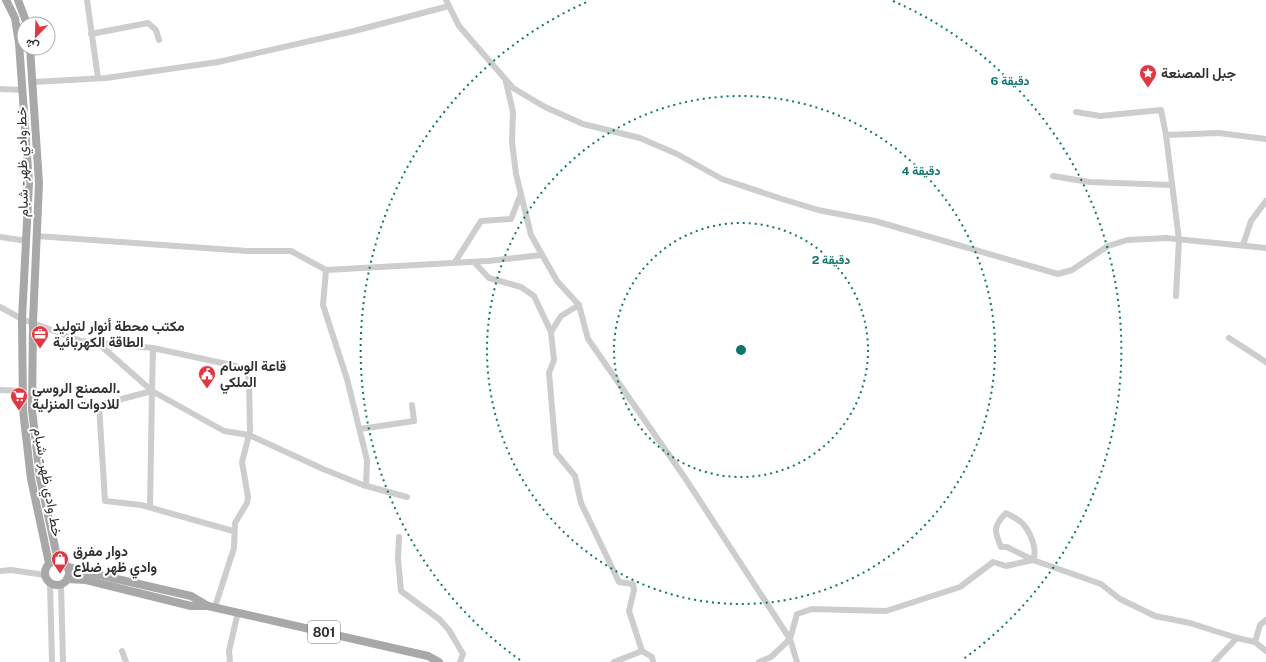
<svg xmlns="http://www.w3.org/2000/svg" width="1266" height="662" viewBox="0 0 1266 662" font-family="'Public Sans',Vazirmatn,sans-serif">
<rect width="100%" height="100%" fill="#fff"/>
<g fill="none" stroke-linecap="round" stroke-linejoin="round">
<!-- minor -->
<g stroke="#cdcdcd" stroke-width="6">
<path d="M87,0l11,78"/>
<path d="M446,0l13,26 54,62 32,19 38,17 57,14 37,16 45,25 60,20 36,11 57,11 183,53 14,-4 36,-24 19,-6 39,-2 100,10"/>
<path d="M91,34l57,-11 8,7 3,10"/>
<path d="M33,82l73,-4 112,-16 136,-31 95,-25"/>
<path d="M506,82l7,30 -1,30 4,32 15,61 26,46 22,24 9,34 97,139 105,161 7,23"/>
<path d="M0,89l23,1"/>
<path d="M1076,112l24,4 61,-6 5,25 13,105 -3,56"/>
<path d="M1166,135l53,-2 47,6"/>
<path d="M1053,176l36,6 83,3"/>
<path d="M36,236l211,15h44l35,19 162,-9 54,-6"/>
<path d="M0,237l27,4"/>
<path d="M1243,245l8,-24 15,-20"/>
<path d="M455,262l26,-41 30,-2 9,-23"/>
<path d="M474,262l15,16 32,9 13,9 17,36 3,28 -5,13 7,80 19,23 6,27 38,79 14,2 1,6 -5,21 13,40"/>
<path d="M326,270l-3,35 24,74 20,81 -1,26"/>
<path d="M0,307l22,12 59,22 72,7 83,18 9,5 4,7 1,53 -8,31 6,35 -1,6 -12,20 -1,25 -19,59"/>
<path d="M551,332l10,-16 18,-11"/>
<path d="M1229,338l37,24"/>
<path d="M99,344l53,47"/>
<path d="M153,348l-1,43 72,40 25,4 74,34 40,16 44,12"/>
<path d="M0,390l23,1"/>
<path d="M152,391l-53,14 6,96 36,4 92,26"/>
<path d="M360,429l54,-8 -2,-16"/>
<path d="M150,507l2,-116"/>
<path d="M399,537l-1,22 3,32 38,28 10,11 14,24 -3,8"/>
<path d="M0,571l11,-1 34,5"/>
<path d="M50,583l2,79"/>
<path d="M61,584l2,78"/>
<path d="M1266,620l-6,5 -5,17 11,9"/>
<path d="M122,651l4,11"/>
<path d="M230,662l-1,-11 9,-39"/>
<path d="M614,662l28,-11 10,6 1,5"/>
<path d="M759,662l12,-5 19,-18 7,-25 15,-5 74,2 74,-24 33,-25 13,4 27,-6c5,-11 -3,-28 -10,-36 -4,-5 -12,-8 -17,-11 -13,13 -12,18 -5,34h6l26,13 68,24 19,15 35,17 35,7 47,15 18,4"/>
<path d="M1214,662l23,-24"/>
</g>
<!-- major -->
<g stroke="#a8a8a8" stroke-width="8">
<path d="M6,0l9,18 4,25 10,140 -7,136 1,91 8,69 18,84"/>
<path d="M18,0l9,24"/>
<path d="M30,48l9,135 -6,139 -1,88 8,68 18,83"/>
<circle cx="57" cy="573" r="12"/>
<path d="M66,566l16,5 109,25 17,10"/>
<path d="M67,579l19,1 105,26h17l220,50 11,6"/>
</g>
</g>
<!-- distance rings -->
<g fill="none" stroke="#0f766e" stroke-width="2" stroke-dasharray="2 4">
<circle cx="741" cy="350" r="127"/>
<circle cx="741" cy="350" r="254"/>
<path d="M520 660A381 381 0 0 1 589 1M893 1A381 381 0 0 1 962 660"/>
</g>
<!-- icons -->
<defs>
<g id="sight-pin" transform="scale(0.9)"><path d="M0 17L-7.5 6A9.5 9.5 0 1 1 7.5 6Z" fill="#e23642" stroke="#fff"/><path d="M0-6L1.8-2.2L6-1.7L2.9 1.2L3.7 5.4L0 3.3L-3.7 5.4L-2.9 1.2L-6-1.7L-1.8-2.2Z" fill="#fff"/></g>
<g id="office-pin" transform="scale(0.9)"><path d="M0 17L-7.5 6A9.5 9.5 0 1 1 7.5 6Z" fill="#e23642" stroke="#fff"/><path d="M-6-3h4V-5.5h4V-3h4V5H-6ZM-1-4.5V-3h2v-1.5ZM-6 0V1H6V0Z" fill="#fff"/></g>
<g id="civic-pin" transform="scale(0.9)"><path d="M0 17L-7.5 6A9.5 9.5 0 1 1 7.5 6Z" fill="#e23642" stroke="#fff"/><path d="M-.6-6.5H3V-4.5H.6V-3L4-1V1h2V6H-6V1h2V-1L-.6-3ZM-1.2 2.5V6h2.4V2.5Z" fill="#fff"/></g>
<g id="supermarket-pin" transform="scale(0.9)"><path d="M0 17L-7.5 6A9.5 9.5 0 1 1 7.5 6Z" fill="#e23642" stroke="#fff"/><path d="M-6-5.5h2.5l.6 2H6L4.5 2H-2.5L-4.4-4H-6ZM-1.5 3.2a1.3 1.3 0 1 0 .1 0ZM3 3.2a1.3 1.3 0 1 0 .1 0Z" fill="#fff"/></g>
<g id="shop-pin" transform="scale(0.9)"><path d="M0 17L-7.5 6A9.5 9.5 0 1 1 7.5 6Z" fill="#e23642" stroke="#fff"/><path d="M-5-2.5h2.3a2.7 3.5 0 0 1 5.4 0H5L5.5 6h-11ZM-1.5-2.5h3a1.5 2.3 0 0 0-3 0Z" fill="#fff"/></g>
</defs>
<g fill-rule="evenodd">
<use href="#sight-pin" x="1148" y="73"/>
<use href="#office-pin" x="40" y="334"/>
<use href="#civic-pin" x="207" y="374"/>
<use href="#supermarket-pin" x="19" y="396"/>
<use href="#shop-pin" x="60" y="559"/>
</g>
<g text-anchor="middle" dominant-baseline="central" stroke-width="4" stroke-linejoin="round" paint-order="stroke">
<!-- shield labels -->
<rect fill="#fff" stroke="#6e6e6e" stroke-width="1" x="308" y="621" width="32" height="22" rx="3"/>
<g font-size="13" font-weight="bold" fill="#303030">
<text x="324" y="632">801</text>
</g>
<!-- poi labels -->
<g font-size="14" font-weight="bold" fill="#303030" stroke="#fff" text-anchor="start">
<text x="1161" y="73">جبل المصنعة</text>
<text x="53" y="326">مكتب محطة أنوار لتوليد<tspan x="53" dy="16">الطاقة الكهربائية</tspan></text>
<text x="220" y="366">قاعة الوسام<tspan x="220" dy="16">الملكي</tspan></text>
<text x="32" y="388">المصنع الروسي.<tspan x="32" dy="16">للادوات المنزلية</tspan></text>
<text x="73" y="551">دوار مفرق<tspan x="73" dy="16">وادي ظهر ضلاع</tspan></text>
</g>
<!-- street labels -->
<g font-size="14" fill="#303030" stroke="#fff">
<text transform="translate(22 162) rotate(-91)">خط وادي ظهر - شبام</text>
<text transform="translate(48 482) rotate(80)">خط وادي ظهر - شبام</text>
</g>
</g>
<circle cx="741" cy="350" r="6" fill="#0f766e" stroke="#fff" stroke-width="2"/>
<g font-size="12" text-anchor="middle" font-weight="bold" fill="#0f766e" stroke="#fff" stroke-width="4" stroke-linejoin="round" paint-order="stroke">
<text x="1010" y="85">6 دقيقة</text>
<text x="921" y="175">4 دقيقة</text>
<text x="831" y="264">2 دقيقة</text>
</g>
<!-- north arrow -->
<g transform="translate(36 36) rotate(203)"><circle r="19" fill="#ffffff" stroke="#acacac"/>
<path d="M0-3L7 15L0 10L-7 15Z" fill="#e23642"/>
<text y="-6" font-size="11" font-weight="bold" text-anchor="middle" fill="#303030">ش</text>
</g>
</svg>
